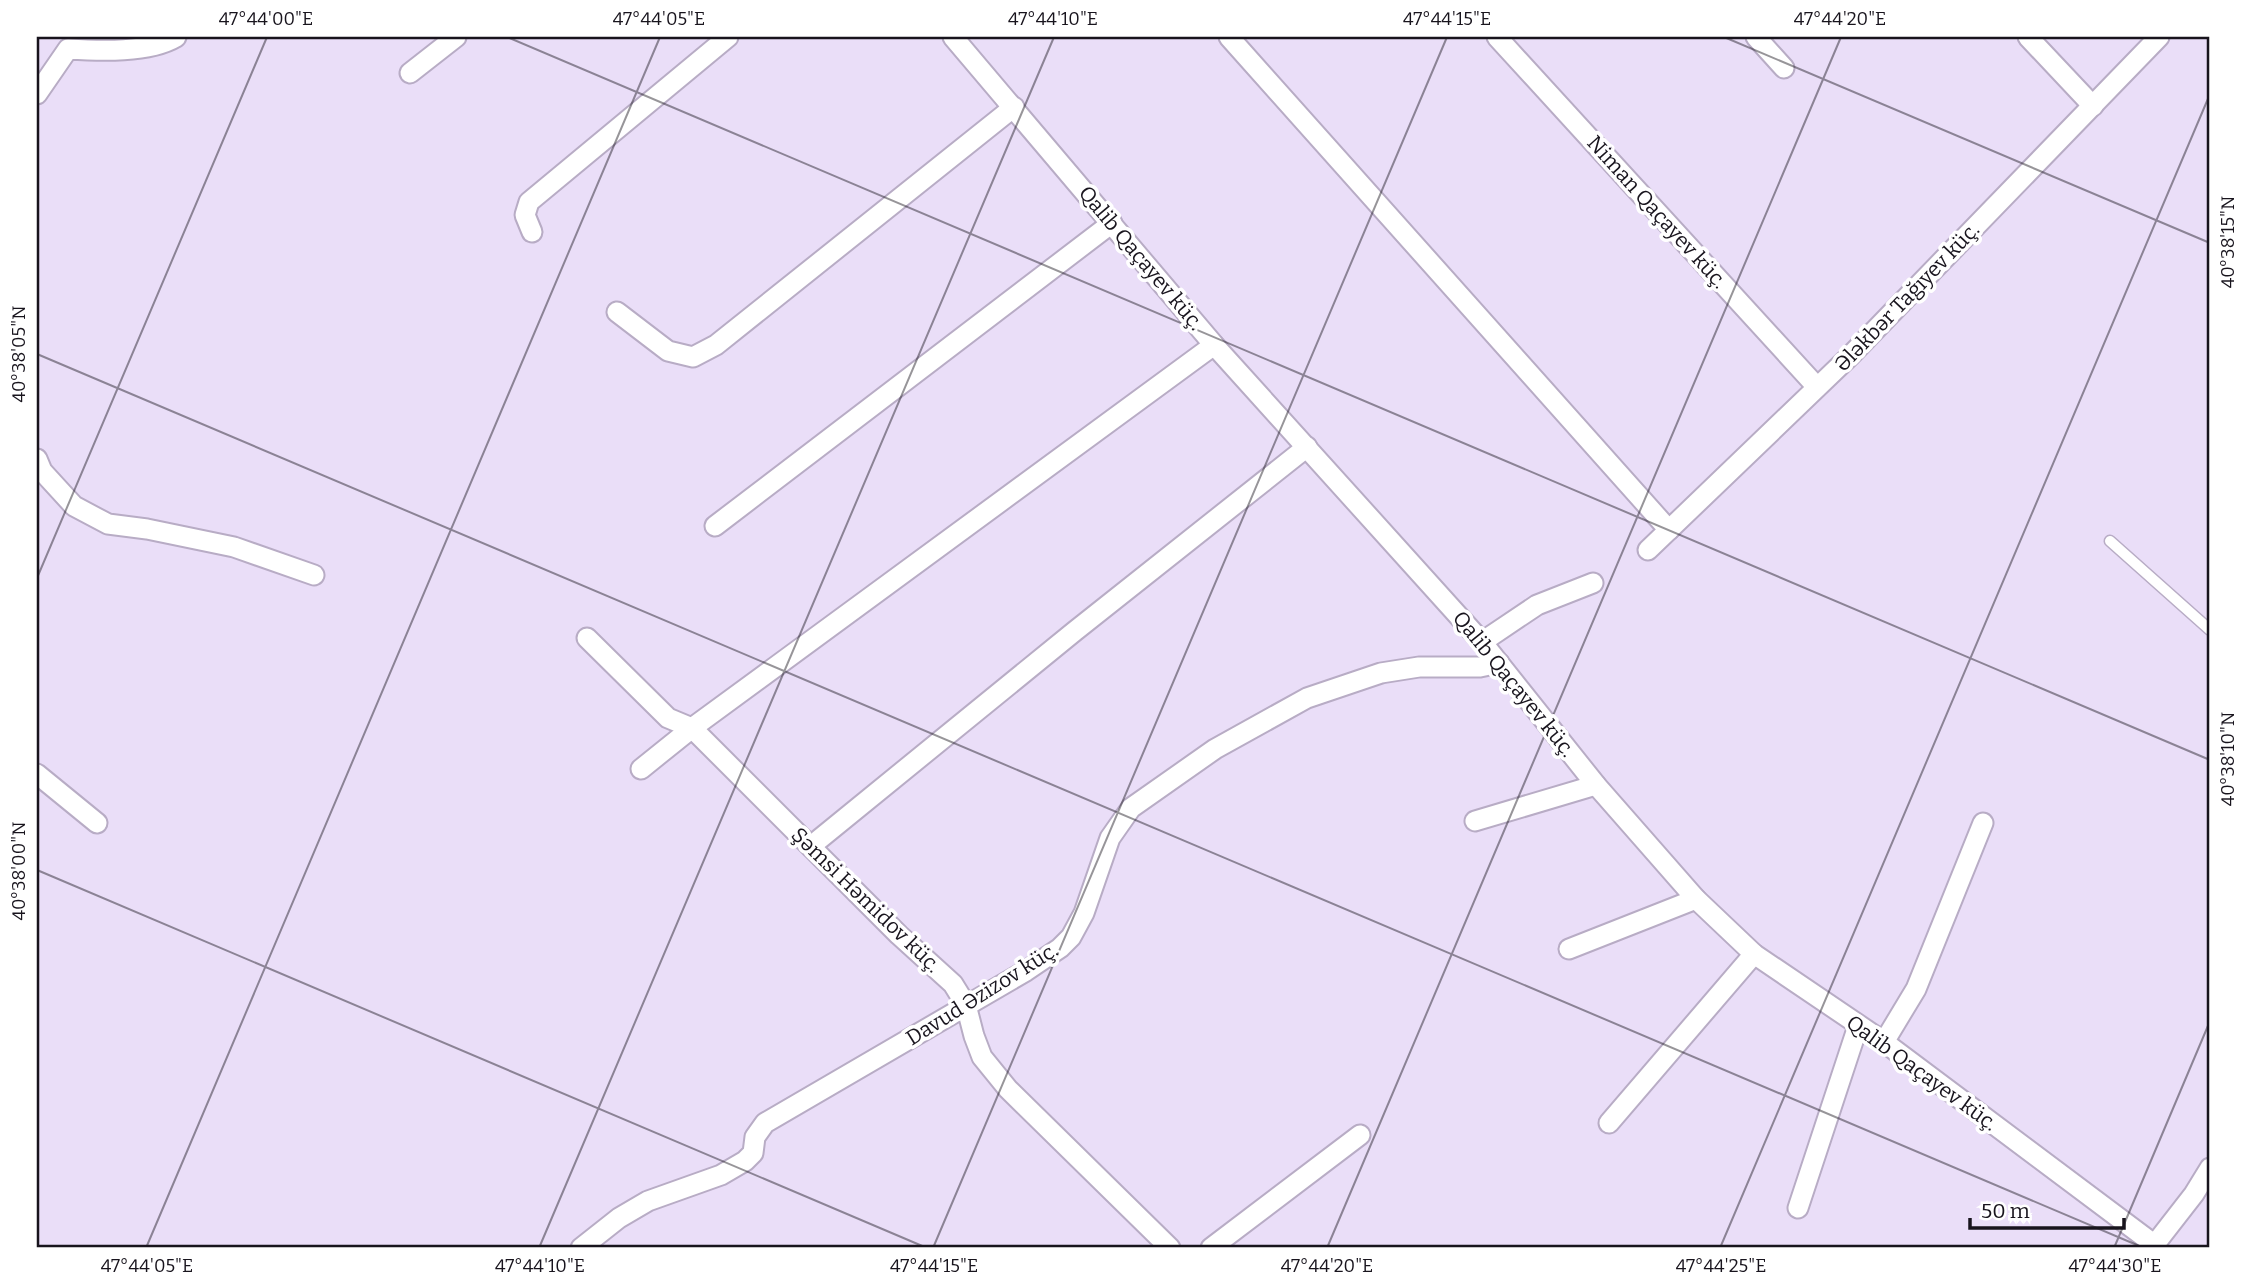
<svg xmlns="http://www.w3.org/2000/svg" width="2247" height="1285" viewBox="0 0 2247 1285" font-family="Bitter,serif">
<rect width="100%" height="100%" fill="#eadef8"/>
<g fill="none" stroke-linecap="round" stroke-linejoin="round">
<!-- service casing -->
<g stroke="#b8acc5" stroke-width="13">
<path id="service" d="M2110,541l100,89"/>
</g>
<!-- minor casing -->
<g stroke="#b8acc5" stroke-width="23">
<g id="minor">
<path d="M953,37l261,308 268,297 114,143 100,114 58,55 130,88 271,203"/>
<path d="M1229,37l440,493"/>
<path d="M1497,37l320,350"/>
<path d="M1756,37l28,31"/>
<path d="M2028,37l65,69"/>
<path d="M410,73l46,-36"/>
<path d="M37,94l31,-45c32,2 81,4 108,-12"/>
<path d="M532,232l-7,-17 4,-13 199,-165"/>
<path d="M617,312l51,39 25,6 23,-12 298,-238"/>
<path d="M37,459l5,12 32,35 34,18 39,5 87,18 80,28"/>
<path d="M715,526l397,-303"/>
<path d="M1648,550l202,-194 309,-319"/>
<path d="M587,638l81,80 24,10 207,207 54,49 13,21 8,31 8,21 26,32 162,159"/>
<path d="M1482,642l55,-37 56,-22"/>
<path d="M641,769l51,-41 522,-383"/>
<path d="M37,774l60,49"/>
<path d="M1475,821l121,-36"/>
<path d="M811,846l264,-215 232,-184"/>
<path d="M1569,949l127,-50"/>
<path d="M1884,1042l32,-53 67,-166"/>
<path d="M1609,1123l145,-169"/>
<path d="M1798,1208l60,-182"/>
<path d="M581,1248l38,-30 29,-17 73,-26 24,-14 8,-8 2,-16 10,-14 261,-152 34,-23 11,-11 13,-24 26,-75 21,-30 84,-59 92,-51 74,-25 38,-6h61l19,-4"/>
<path d="M1211,1248l149,-113"/>
<path d="M2152,1248l42,-54 16,-26"/>
</g>
</g>
<!-- service -->
<use href="#service" stroke="#fff" stroke-width="10"/>
<!-- minor -->
<use href="#minor" stroke="#fff" stroke-width="19"/>
</g>
<!-- ticks -->
<path fill="none" stroke="#18141d" stroke-width="2" stroke-opacity="0.45" d="M507,37l1703,723M1724,37l486,206M37,354l2107,894M37,578l230,-541M37,870l890,378M146,1248l514,-1211M539,1248l515,-1211M933,1248l514,-1211M1327,1248l514,-1211M1720,1248l490,-1154M2114,1248l96,-227"/>
<g text-anchor="middle" dominant-baseline="central" stroke-width="7" stroke-linejoin="round" paint-order="stroke">
<!-- street labels -->
<g font-size="21" fill="#18141d" stroke="#fff">
<text transform="translate(1657 212) rotate(48)">Niman Qaçayev küç.</text>
<text transform="translate(1141 258) rotate(50)">Qalib Qaçayev küç.</text>
<text transform="translate(1907 297) rotate(-46)">Ələkbər Tağıyev küç.</text>
<text transform="translate(1514 684) rotate(51)">Qalib Qaçayev küç.</text>
<text transform="translate(866 900) rotate(44)">Şəmsi Həmidov küç.</text>
<text transform="translate(982 994) rotate(-32)">Davud Əzizov küç.</text>
<text transform="translate(1922 1073) rotate(36)">Qalib Qaçayev küç.</text>
</g>
</g>
<!-- border -->
<rect width="2247" height="1285" fill="none" stroke="#ffffff" stroke-width="77"/>
<!-- scale -->
<path d="M1970 1218v10h154v-10" fill="none" stroke="#18141d" stroke-width="3.5"/>
<text x="1981" y="1218" font-size="21" fill="#18141d" stroke="#ffffff" stroke-width="5" paint-order="stroke">50 m</text>
<rect x="38" y="38" width="2170" height="1208" fill="none" stroke="#18141d" stroke-width="2.5"/>
<g font-size="18" text-anchor="middle" fill="#18141d">
<text x="266" y="25">47°44'00"E</text>
<text x="659" y="25">47°44'05"E</text>
<text x="1053" y="25">47°44'10"E</text>
<text x="1447" y="25">47°44'15"E</text>
<text x="1840" y="25">47°44'20"E</text>
<text transform="translate(2228 242) rotate(-90)" y="6">40°38'15"N</text>
<text transform="translate(19 354) rotate(-90)" y="6">40°38'05"N</text>
<text transform="translate(2228 759) rotate(-90)" y="6">40°38'10"N</text>
<text transform="translate(19 871) rotate(-90)" y="6">40°38'00"N</text>
<text x="147" y="1272">47°44'05"E</text>
<text x="540" y="1272">47°44'10"E</text>
<text x="934" y="1272">47°44'15"E</text>
<text x="1327" y="1272">47°44'20"E</text>
<text x="1721" y="1272">47°44'25"E</text>
<text x="2115" y="1272">47°44'30"E</text>
</g>
</svg>
